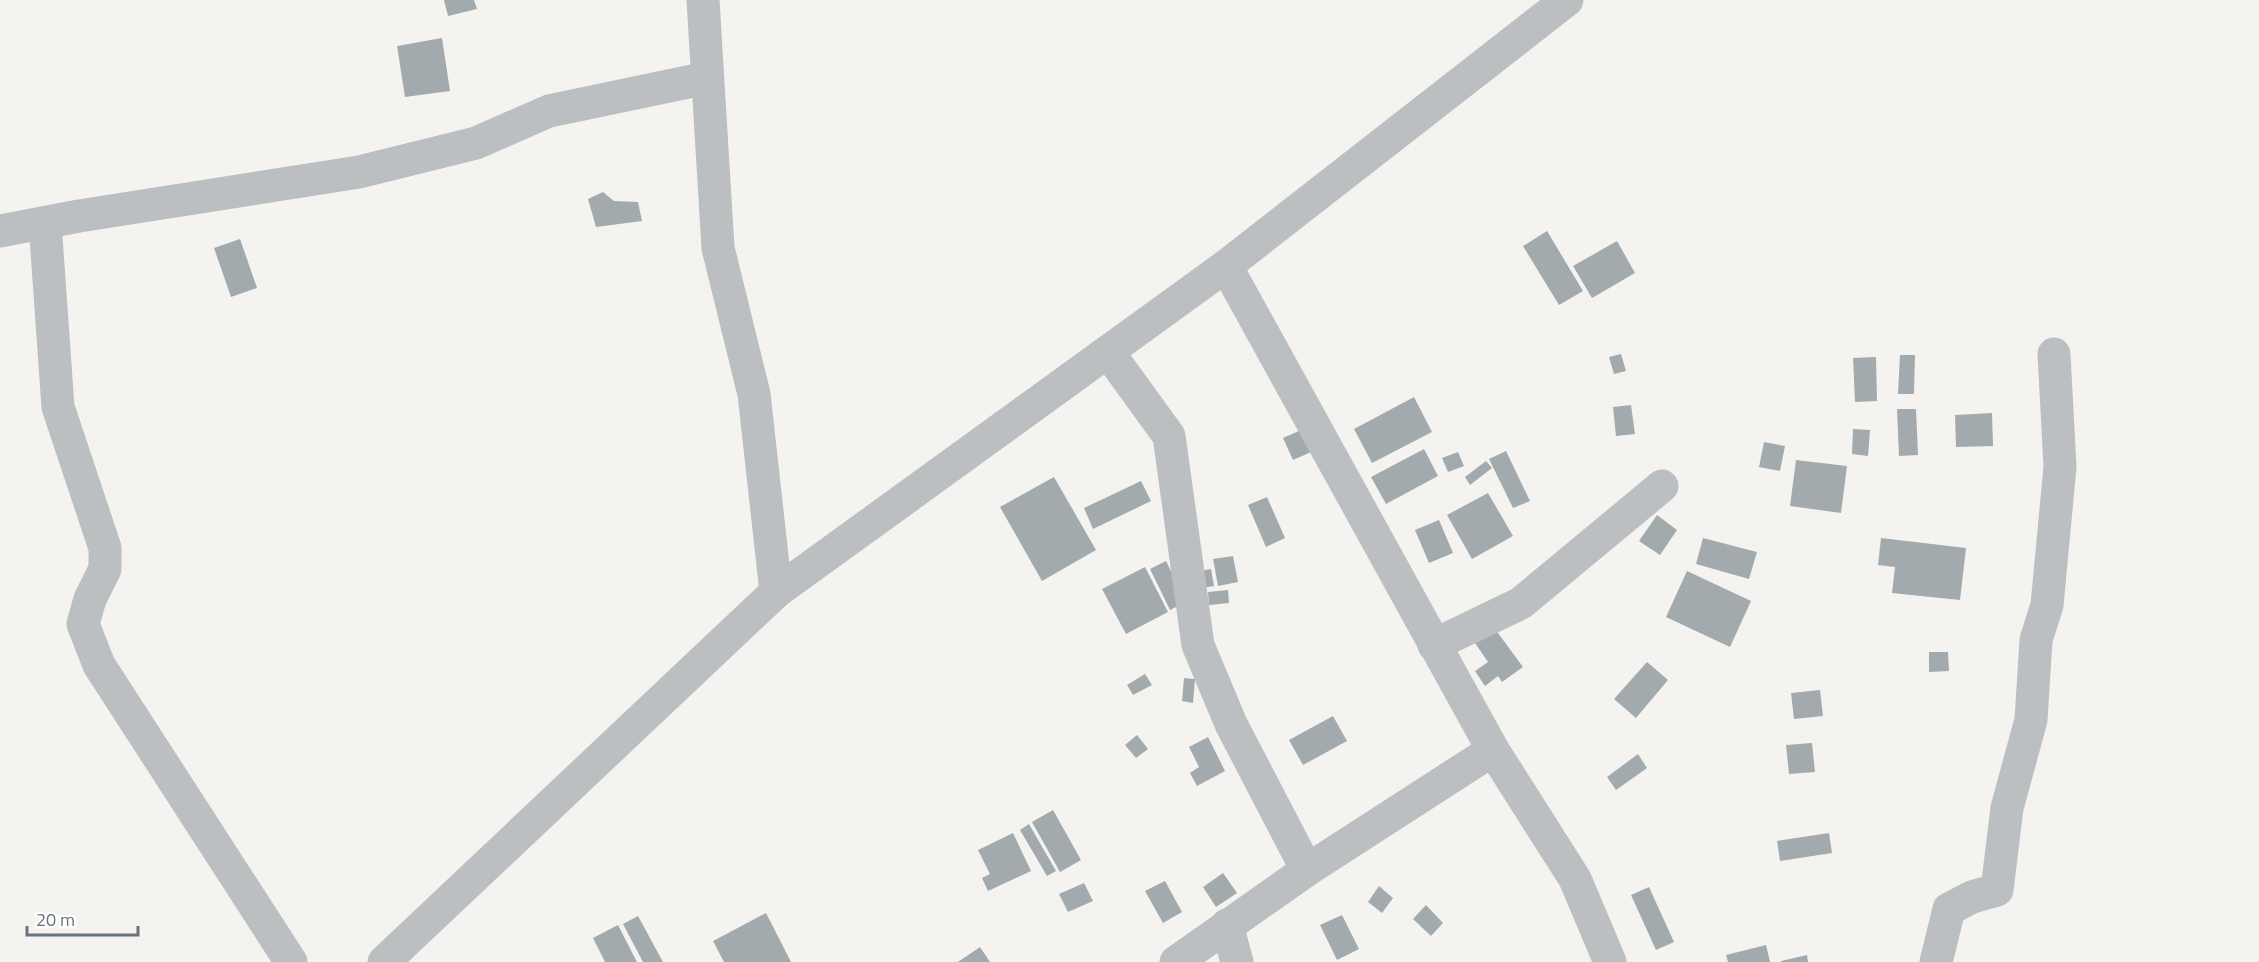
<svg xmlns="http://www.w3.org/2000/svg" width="2259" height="962" viewBox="0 0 2259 962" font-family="'Titillium Web',sans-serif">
<rect width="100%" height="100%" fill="#f4f3f0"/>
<!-- building -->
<g fill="#a3aaae">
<path d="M444,0h30l3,9 -29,7z"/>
<path d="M442,38l8,53 -45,6 -8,-51z"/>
<path d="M603,192l11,9 24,1 4,19 -46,6 -8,-28z"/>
<path d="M1547,231l36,60 -24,14 -36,-59z"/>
<path d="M240,239l17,49 -26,9 -17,-49z"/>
<path d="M1617,241l18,32 -43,25 -19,-32z"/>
<path d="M1621,354l5,17 -12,3 -5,-17z"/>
<path d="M1900,355h15l-1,39h-16z"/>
<path d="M1876,357l1,44 -22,1 -2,-44z"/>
<path d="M1414,397l18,35 -60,31 -18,-34z"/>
<path d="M1631,405l4,29 -19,2 -3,-29z"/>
<path d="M1897,409h19l2,46 -19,1z"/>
<path d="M1992,413l1,33 -37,1 -1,-32z"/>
<path d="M1853,429l17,1 -2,26 -16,-2z"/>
<path d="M1301,430l10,22 -18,8 -10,-22z"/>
<path d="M1764,442l21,4 -5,25 -21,-4z"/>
<path d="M1424,449l14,27 -52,28 -15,-27z"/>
<path d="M1506,451l24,50 -17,7 -24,-49z"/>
<path d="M1458,452l6,14 -16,6 -6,-14z"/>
<path d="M1796,460l51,6 -6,47 -51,-7z"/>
<path d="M1486,461l6,7 -22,17 -5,-8z"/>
<path d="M1054,477l42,73 -54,31 -42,-74z"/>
<path d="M1141,481l10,20 -58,28 -9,-21z"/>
<path d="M1488,493l25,43 -41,23 -25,-44z"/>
<path d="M1267,497l18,41 -19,9 -18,-42z"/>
<path d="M1657,515l20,15 -17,25 -21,-14z"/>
<path d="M1439,520l14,33 -24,10 -14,-33z"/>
<path d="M1703,538l54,14 -8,27 -53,-15z"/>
<path d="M1881,538l85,10 -6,52 -68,-7 3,-26 -17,-2z"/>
<path d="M1233,556l5,26 -20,4 -5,-27z"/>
<path d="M1166,561l20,41 -16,8 -20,-41z"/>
<path d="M1145,567l23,45 -42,22 -24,-45z"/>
<path d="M1211,569l3,17 -12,2 -3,-17z"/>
<path d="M1687,571l64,30 -21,46 -64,-30z"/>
<path d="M1228,590l1,13 -20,2 -1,-13z"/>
<path d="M1495,629l28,38 -21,15 -4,-6 -13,10 -10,-15 13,-9 -13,-19z"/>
<path d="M1929,652h19l1,19 -20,1z"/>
<path d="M1647,662l21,18 -32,38 -22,-19z"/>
<path d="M1145,674l7,11 -19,10 -6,-10z"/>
<path d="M1184,678l11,1 -2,24 -11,-2z"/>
<path d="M1820,690l3,26 -29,3 -3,-26z"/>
<path d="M1333,716l14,25 -44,24 -14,-25z"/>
<path d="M1137,735l11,14 -12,9 -11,-13z"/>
<path d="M1208,737l17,34 -28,15 -7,-13 9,-6 -10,-20z"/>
<path d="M1812,743l3,29 -26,2 -3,-29z"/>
<path d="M1638,754l9,14 -31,22 -9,-13z"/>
<path d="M1053,810l28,50 -21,12 -28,-50z"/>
<path d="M1029,824l27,47 -9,5 -27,-46z"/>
<path d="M1013,833l18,38 -43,20 -6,-13 8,-4 -12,-24z"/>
<path d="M1829,833l3,20 -52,8 -3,-20z"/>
<path d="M1223,873l14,20 -21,14 -13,-20z"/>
<path d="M1165,881l17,31 -19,11 -18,-32z"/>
<path d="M1084,883l9,18 -25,11 -9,-18z"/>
<path d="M1379,886l14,12 -11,15 -14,-11z"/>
<path d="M1649,887l25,55 -18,8 -25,-55z"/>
<path d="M1426,905l17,18 -12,13 -18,-17z"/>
<path d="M766,913l25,49h-67l-11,-21z"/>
<path d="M1342,915l17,34 -22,11 -17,-35z"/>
<path d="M638,916l25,46h-20l-20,-38z"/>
<path d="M618,925l19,37h-32l-12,-24z"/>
<path d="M1766,945l4,17h-42l-2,-7z"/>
<path d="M980,947l10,15h-32z"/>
<path d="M1807,955l1,7h-27v-1z"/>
</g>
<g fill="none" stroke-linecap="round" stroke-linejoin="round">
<!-- street -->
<g stroke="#bbbfc1" stroke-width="33">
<path d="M703,0l15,248 36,146 22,198"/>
<path d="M45,223l13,184 47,141v21l-15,30 -7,25 16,41 192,297"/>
<path d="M0,231l79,-15 280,-44 117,-29 73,-32 158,-33"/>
<path d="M1226,266l267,484 82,129 35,83"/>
<path d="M1108,352l61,84 29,209 33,79 76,146"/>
<path d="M1434,645l87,-42 141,-117"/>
<path d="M1227,925l10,37"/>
<path d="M384,962l392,-370 450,-326 341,-266"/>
<path d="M1176,962l131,-92 186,-120"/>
<path d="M1936,962l13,-53 23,-12 25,-7 10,-82 24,-88 5,-80 11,-35 13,-138 -6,-113"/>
</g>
</g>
<!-- scale -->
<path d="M27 926v9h111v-9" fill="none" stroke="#66757d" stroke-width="3"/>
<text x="36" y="926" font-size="18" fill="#66757d" stroke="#ffffff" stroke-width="4.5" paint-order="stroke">20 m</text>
</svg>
